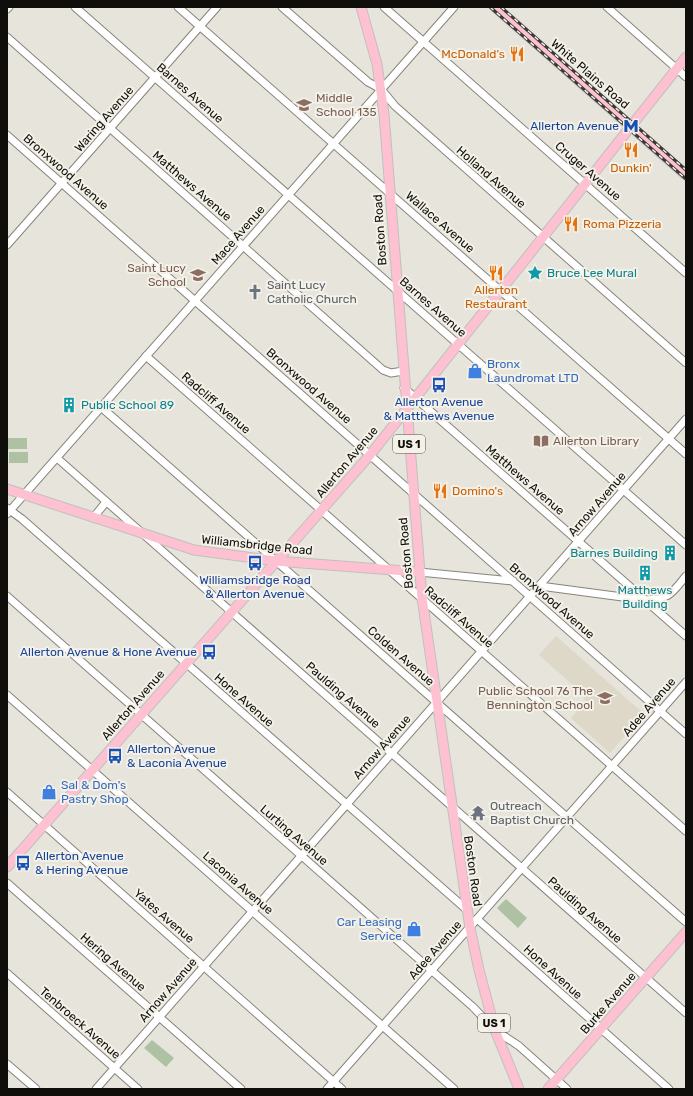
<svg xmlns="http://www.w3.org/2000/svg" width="693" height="1096" viewBox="0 0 693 1096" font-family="Rubik,sans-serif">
<rect width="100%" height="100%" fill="#e7e4db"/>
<!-- built -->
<path fill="#ddd8c7" d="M556,636l88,78 -34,39 -39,-35 14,-16 -2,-8 -44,-39z"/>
<!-- green -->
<g fill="#aec1a3">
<rect x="8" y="438" width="19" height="11"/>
<rect x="9" y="452" width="19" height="11"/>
<path d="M506,899l21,19 -9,10 -21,-20z"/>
<path d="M152,1040l22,18 -8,9 -22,-19z"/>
</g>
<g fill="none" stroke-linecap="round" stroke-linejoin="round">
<!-- minor casing -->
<g stroke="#87847c" stroke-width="9">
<g id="minor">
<path d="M75,7l611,538"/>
<path d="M178,7l508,447"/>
<path d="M282,7l86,75 13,7 14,17 291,257"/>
<path d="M384,7l302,266"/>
<path d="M607,7l79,70"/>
<path d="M7,9l2,-2"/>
<path d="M7,37l376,333 8,3 12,-2"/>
<path d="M7,135l679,599"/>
<path d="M7,245l210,-238"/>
<path d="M146,356l540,475"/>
<path d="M404,388l282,248"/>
<path d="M101,407l585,515"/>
<path d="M57,458l629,555"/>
<path d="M7,508l15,11 444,390"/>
<path d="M7,514l447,-507"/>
<path d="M93,518l13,-16"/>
<path d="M419,572l94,9"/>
<path d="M540,586l105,14c25,-1 26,-6 41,-24"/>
<path d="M7,596l466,411 22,23 24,16 48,43"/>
<path d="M7,695l447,394"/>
<path d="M7,792l335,297"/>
<path d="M7,883l234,206"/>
<path d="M477,919l192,170"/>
<path d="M7,973l131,116"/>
<path d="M7,1064l29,25"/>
<path d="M96,1089l590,-670"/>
<path d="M327,1089l359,-407"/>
</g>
</g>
<!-- major casing -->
<g stroke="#c1c0c0" stroke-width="11">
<g id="major">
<path d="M361,7l16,57 7,50 38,484 48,330 9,42 16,60 24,59"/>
<path d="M495,7l191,168"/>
<path d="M7,489l187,61 82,11 143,11"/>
<path d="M7,867l363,-412 316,-398"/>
<path d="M548,1089l138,-157"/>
</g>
</g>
<!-- minor -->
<use href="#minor" stroke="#fff" stroke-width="7"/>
<!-- major -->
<use href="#major" stroke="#fec1d2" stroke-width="9"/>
<!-- rail casing -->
<g stroke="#3a3934" stroke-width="3">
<g id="rail">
<path d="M490,7l196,172"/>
<path d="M501,7l185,163"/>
</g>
</g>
<!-- rail -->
<use href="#rail" stroke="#f4f1e8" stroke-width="1.5" stroke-dasharray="4.5" stroke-linecap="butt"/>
</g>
<!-- icons -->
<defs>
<g id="restaurant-bare" transform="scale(1.2)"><path d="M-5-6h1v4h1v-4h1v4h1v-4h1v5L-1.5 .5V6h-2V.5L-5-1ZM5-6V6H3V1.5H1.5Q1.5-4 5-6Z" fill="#e8710a" stroke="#f4f1e8" stroke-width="2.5" paint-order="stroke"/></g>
<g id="school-bare" transform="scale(1.2)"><path d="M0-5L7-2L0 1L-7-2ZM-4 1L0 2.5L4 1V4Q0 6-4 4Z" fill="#8d6e63" stroke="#f4f1e8" stroke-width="2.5" paint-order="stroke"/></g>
<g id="metro-bare" transform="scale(1.2)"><path d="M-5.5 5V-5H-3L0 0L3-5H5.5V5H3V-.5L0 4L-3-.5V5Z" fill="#1a4fb4" stroke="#f4f1e8" stroke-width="2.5" paint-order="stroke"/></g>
<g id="sight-bare" transform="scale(1.2)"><path d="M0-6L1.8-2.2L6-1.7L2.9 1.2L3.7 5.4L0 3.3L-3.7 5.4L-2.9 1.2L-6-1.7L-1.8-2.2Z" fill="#0f9aa8" stroke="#f4f1e8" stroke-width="2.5" paint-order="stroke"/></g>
<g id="church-bare" transform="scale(1.2)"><path d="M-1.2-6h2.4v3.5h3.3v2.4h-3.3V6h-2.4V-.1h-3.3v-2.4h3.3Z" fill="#6b7280" stroke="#f4f1e8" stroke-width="2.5" paint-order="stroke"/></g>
<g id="shop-bare" transform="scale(1.2)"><path d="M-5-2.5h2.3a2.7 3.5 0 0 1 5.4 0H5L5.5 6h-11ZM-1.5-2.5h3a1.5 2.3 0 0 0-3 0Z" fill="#3f7fe0" stroke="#f4f1e8" stroke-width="2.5" paint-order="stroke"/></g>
<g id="bus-bare" transform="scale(1.2)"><path d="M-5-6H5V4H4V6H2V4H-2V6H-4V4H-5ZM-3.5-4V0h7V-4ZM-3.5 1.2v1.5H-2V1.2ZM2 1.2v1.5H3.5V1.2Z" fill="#1a4fb4" stroke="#f4f1e8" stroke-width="2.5" paint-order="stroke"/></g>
<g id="building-bare" transform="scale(1.2)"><path d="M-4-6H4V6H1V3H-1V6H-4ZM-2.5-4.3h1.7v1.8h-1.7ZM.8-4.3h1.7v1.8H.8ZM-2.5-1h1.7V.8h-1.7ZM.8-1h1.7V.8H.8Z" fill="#0f9aa8" stroke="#f4f1e8" stroke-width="2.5" paint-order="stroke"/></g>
<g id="library-bare" transform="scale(1.2)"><path d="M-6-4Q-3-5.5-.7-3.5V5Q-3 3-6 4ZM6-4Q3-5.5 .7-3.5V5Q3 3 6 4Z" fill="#8d6e63" stroke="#f4f1e8" stroke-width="2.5" paint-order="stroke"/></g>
<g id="temple-bare" transform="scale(1.2)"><path d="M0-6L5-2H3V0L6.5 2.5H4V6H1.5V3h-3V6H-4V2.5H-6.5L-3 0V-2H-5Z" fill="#6b7280" stroke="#f4f1e8" stroke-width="2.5" paint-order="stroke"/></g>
</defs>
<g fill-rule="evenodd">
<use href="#restaurant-bare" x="517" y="54"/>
<use href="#school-bare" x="304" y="105"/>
<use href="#metro-bare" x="631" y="126"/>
<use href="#restaurant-bare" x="631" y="150"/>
<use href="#restaurant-bare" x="571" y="224"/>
<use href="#restaurant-bare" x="496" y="273"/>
<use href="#sight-bare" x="535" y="273"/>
<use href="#school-bare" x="198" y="275"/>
<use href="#church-bare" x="255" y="292"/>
<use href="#shop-bare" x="475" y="371"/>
<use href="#bus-bare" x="439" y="385"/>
<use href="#building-bare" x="69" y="405"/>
<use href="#library-bare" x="541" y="441"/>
<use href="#restaurant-bare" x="440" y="491"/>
<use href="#building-bare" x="670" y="553"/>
<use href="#bus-bare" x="255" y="563"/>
<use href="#building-bare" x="645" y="573"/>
<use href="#bus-bare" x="209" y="652"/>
<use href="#school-bare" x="605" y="698"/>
<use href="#bus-bare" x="115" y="756"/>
<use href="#shop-bare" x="49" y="792"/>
<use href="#temple-bare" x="478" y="813"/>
<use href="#bus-bare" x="23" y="863"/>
<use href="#shop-bare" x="414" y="929"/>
</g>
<g text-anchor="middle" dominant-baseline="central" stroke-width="4" stroke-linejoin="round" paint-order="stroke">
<!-- shield labels -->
<g fill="#f4f1e8" stroke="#54524d" stroke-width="1">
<rect x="393" y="435" width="32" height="18" rx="3"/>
<rect x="478" y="1014" width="32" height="18" rx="3"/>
</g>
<g font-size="11" font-weight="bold" fill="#0f0e0b">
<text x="409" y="444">US 1</text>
<text x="494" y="1023">US 1</text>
</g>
<!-- food labels -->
<g font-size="12" fill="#c56008" stroke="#f4f1e8">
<text x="505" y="54" text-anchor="end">McDonald's</text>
<text x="631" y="168">Dunkin'</text>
<text x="583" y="224" text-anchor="start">Roma Pizzeria</text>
<text x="496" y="290">Allerton<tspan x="496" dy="14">Restaurant</tspan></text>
<text x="452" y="491" text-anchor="start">Domino's</text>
</g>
<!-- street labels -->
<g font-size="12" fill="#0f0e0b" stroke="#f4f1e8">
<text transform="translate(590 74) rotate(41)">White Plains Road</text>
<text transform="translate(190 93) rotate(41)">Barnes Avenue</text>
<text transform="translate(104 119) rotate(-49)">Waring Avenue</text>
<text transform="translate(588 171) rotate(41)">Cruger Avenue</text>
<text transform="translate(66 172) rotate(41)">Bronxwood Avenue</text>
<text transform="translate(491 177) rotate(41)">Holland Avenue</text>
<text transform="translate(192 186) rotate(41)">Matthews Avenue</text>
<text transform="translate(440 222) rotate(41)">Wallace Avenue</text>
<text transform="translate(380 230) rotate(-94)">Boston Road</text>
<text transform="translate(238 235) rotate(-49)">Mace Avenue</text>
<text transform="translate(433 307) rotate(41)">Barnes Avenue</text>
<text transform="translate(309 386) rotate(41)">Bronxwood Avenue</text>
<text transform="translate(216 403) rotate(41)">Radcliff Avenue</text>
<text transform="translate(347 462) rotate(-50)">Allerton Avenue</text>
<text transform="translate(525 480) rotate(41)">Matthews Avenue</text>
<text transform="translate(597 504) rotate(-49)">Arnow Avenue</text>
<text transform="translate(257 545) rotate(6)">Williamsbridge Road</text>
<text transform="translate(406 553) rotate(-95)">Boston Road</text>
<text transform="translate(552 601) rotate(41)">Bronxwood Avenue</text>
<text transform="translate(459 617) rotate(41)">Radcliff Avenue</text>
<text transform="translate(401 656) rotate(41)">Colden Avenue</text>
<text transform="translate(343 695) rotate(41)">Paulding Avenue</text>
<text transform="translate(244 700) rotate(41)">Hone Avenue</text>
<text transform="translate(133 705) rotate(-49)">Allerton Avenue</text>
<text transform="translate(649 707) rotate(-49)">Adee Avenue</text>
<text transform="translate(382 747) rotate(-49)">Arnow Avenue</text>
<text transform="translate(294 835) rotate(41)">Lurting Avenue</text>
<text transform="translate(473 871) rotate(82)">Boston Road</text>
<text transform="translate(238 883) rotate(41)">Laconia Avenue</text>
<text transform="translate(585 910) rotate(41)">Paulding Avenue</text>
<text transform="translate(164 916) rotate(41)">Yates Avenue</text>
<text transform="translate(435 950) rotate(-49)">Adee Avenue</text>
<text transform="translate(113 962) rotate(41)">Hering Avenue</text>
<text transform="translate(553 972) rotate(42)">Hone Avenue</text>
<text transform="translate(168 990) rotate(-49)">Arnow Avenue</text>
<text transform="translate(608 1003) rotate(-49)">Burke Avenue</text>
<text transform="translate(80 1023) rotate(41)">Tenbroeck Avenue</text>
</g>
<!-- education labels -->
<g font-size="12" fill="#785e54" stroke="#f4f1e8" text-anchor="start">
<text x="316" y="98">Middle<tspan x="316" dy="14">School 135</tspan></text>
<text x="186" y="268" text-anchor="end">Saint Lucy<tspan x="186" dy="14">School</tspan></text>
<text x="553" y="441">Allerton Library</text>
<text x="593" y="691" text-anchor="end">Public School 76 The<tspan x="593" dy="14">Bennington School</tspan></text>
</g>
<!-- transit labels -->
<g font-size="12" fill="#164399" stroke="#f4f1e8" text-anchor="end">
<text x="619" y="126">Allerton Avenue</text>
<text x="439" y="402" text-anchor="middle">Allerton Avenue<tspan x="439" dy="14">&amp; Matthews Avenue</tspan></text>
<text x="255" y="580" text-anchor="middle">Williamsbridge Road<tspan x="255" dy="14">&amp; Allerton Avenue</tspan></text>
<text x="197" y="652">Allerton Avenue &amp; Hone Avenue</text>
<text x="127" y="749" text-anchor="start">Allerton Avenue<tspan x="127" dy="14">&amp; Laconia Avenue</tspan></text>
<text x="35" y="856" text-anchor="start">Allerton Avenue<tspan x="35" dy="14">&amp; Hering Avenue</tspan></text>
</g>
<!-- culture labels -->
<g font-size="12" fill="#0d838f" stroke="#f4f1e8" text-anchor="start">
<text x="547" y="273">Bruce Lee Mural</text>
<text x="81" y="405">Public School 89</text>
<text x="658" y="553" text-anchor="end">Barnes Building</text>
<text x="645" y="590" text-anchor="middle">Matthews<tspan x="645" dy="14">Building</tspan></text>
</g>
<!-- worship labels -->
<g font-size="12" fill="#5b616d" stroke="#f4f1e8" text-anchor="start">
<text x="267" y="285">Saint Lucy<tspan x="267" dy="14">Catholic Church</tspan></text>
<text x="490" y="806">Outreach<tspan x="490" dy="14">Baptist Church</tspan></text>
</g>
<!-- shop labels -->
<g font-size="12" fill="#366cbe" stroke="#f4f1e8" text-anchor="start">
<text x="487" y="364">Bronx<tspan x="487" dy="14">Laundromat LTD</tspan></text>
<text x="61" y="785">Sal &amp; Dom's<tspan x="61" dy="14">Pastry Shop</tspan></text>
<text x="402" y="922" text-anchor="end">Car Leasing<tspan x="402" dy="14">Service</tspan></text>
</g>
</g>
<!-- border -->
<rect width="693" height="1096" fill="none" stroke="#0f0e0b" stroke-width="16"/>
</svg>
